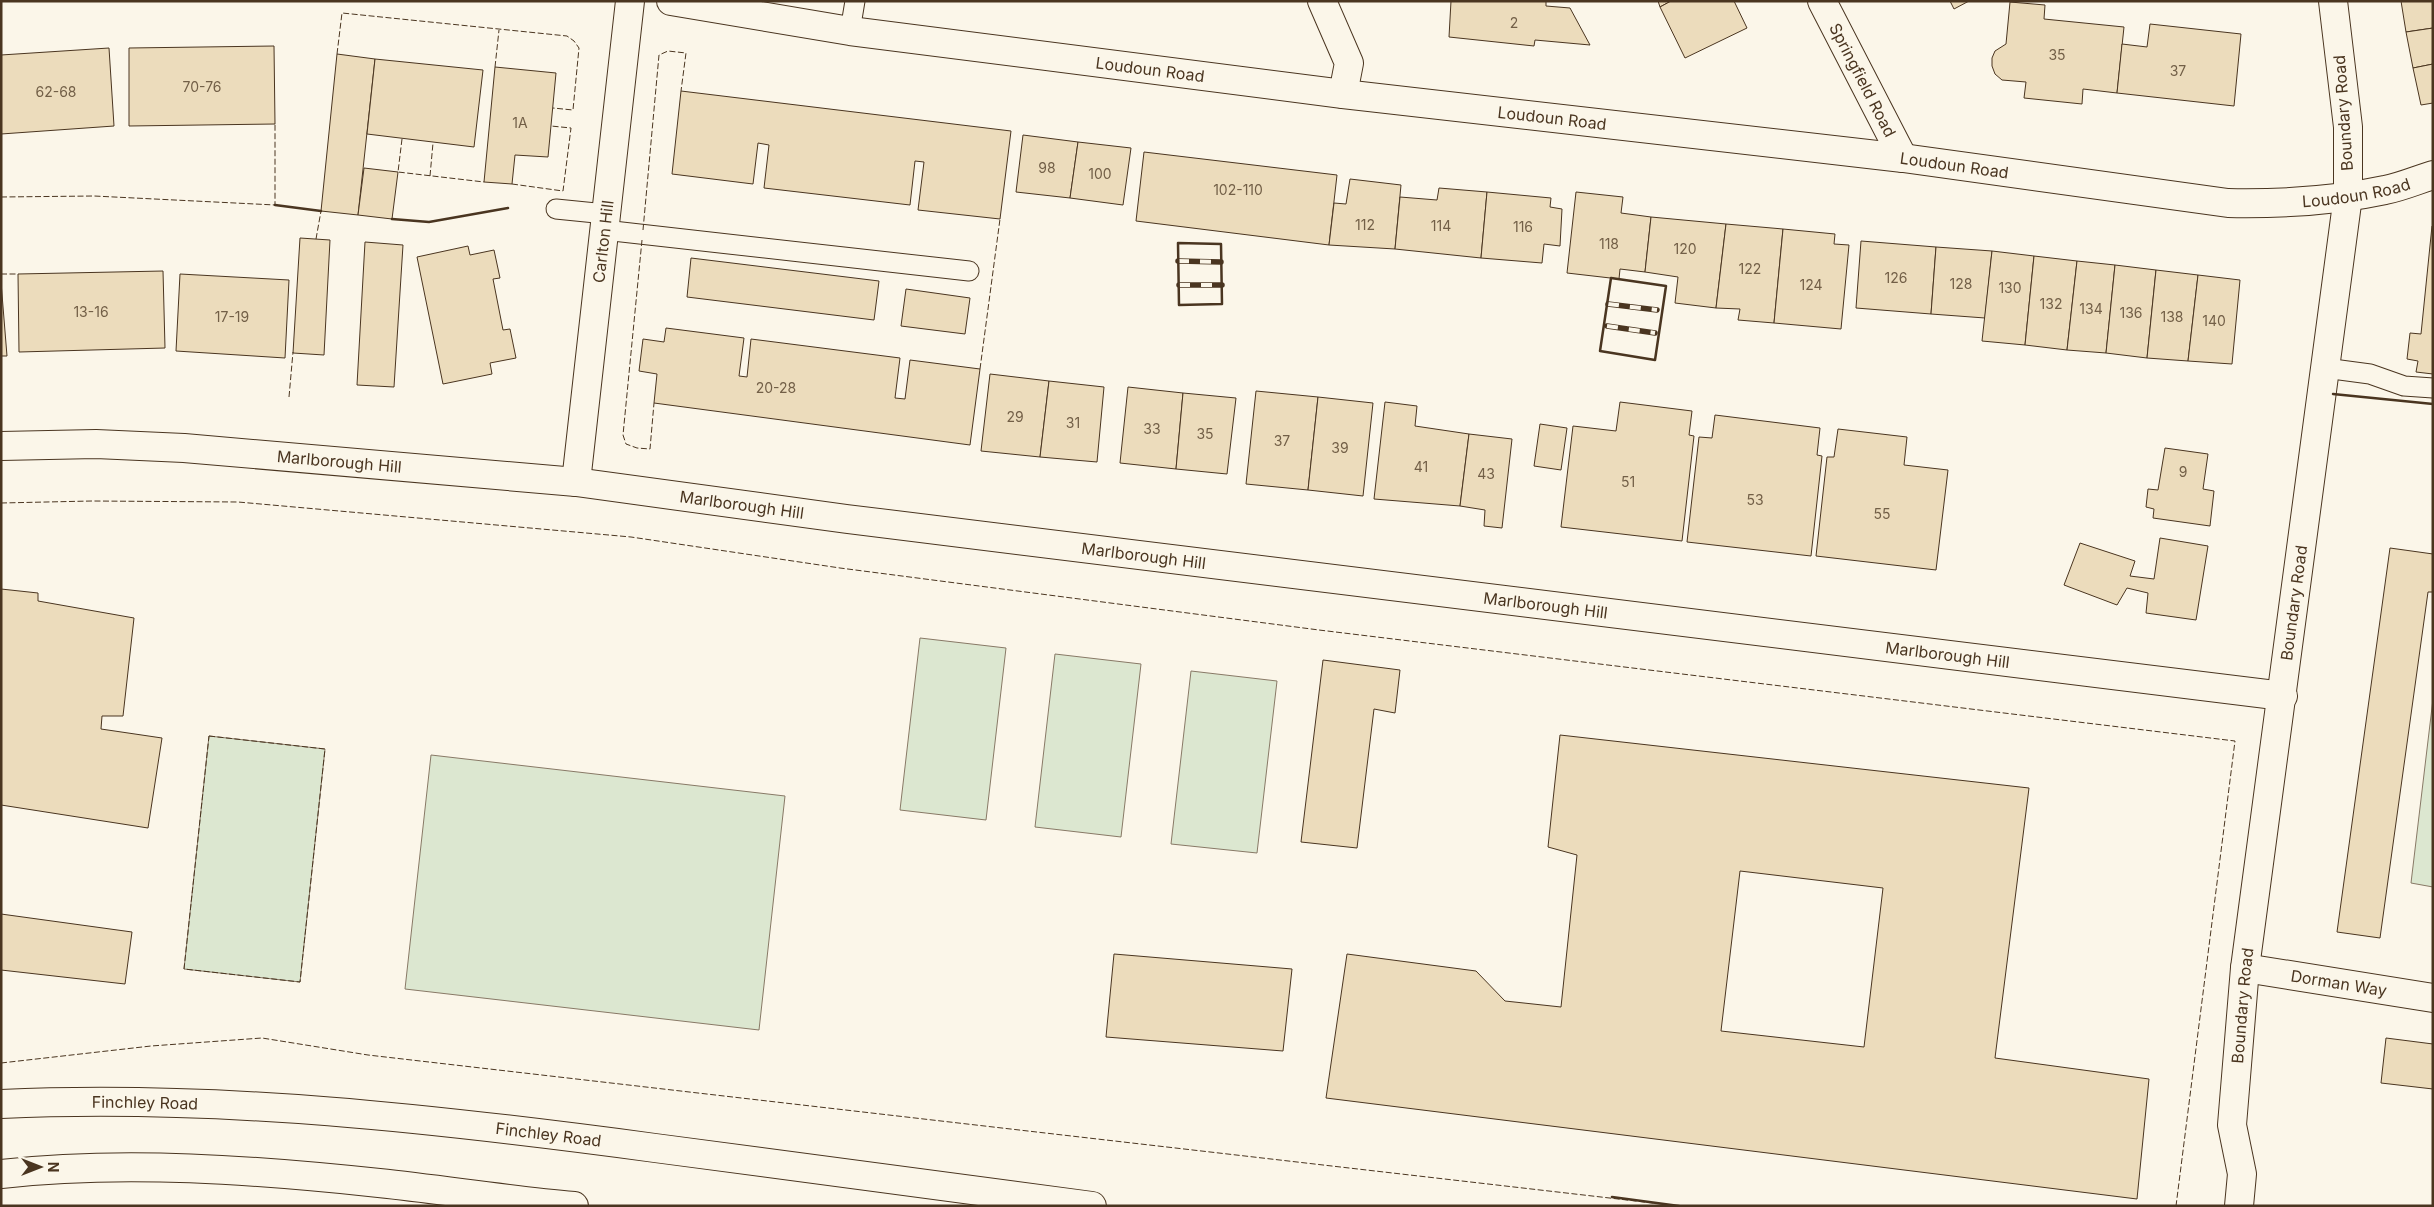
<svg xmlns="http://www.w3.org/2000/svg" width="2434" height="1207" viewBox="0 0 2434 1207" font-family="Inter,sans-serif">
<rect width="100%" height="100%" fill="#fbf6e9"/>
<!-- green -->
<g fill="#dce7d0" stroke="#887966">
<path d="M920,638l86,10 -20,172 -86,-10z"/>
<path d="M1055,654l86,10 -20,173 -86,-10z"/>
<path d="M1191,671l86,10 -20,172 -86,-9z"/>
<path d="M2433,699v188l-22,-4z"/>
<path d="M209,736l116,13 -25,233 -116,-13z"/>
<path d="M431,755l354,41 -26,234 -354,-41z"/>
</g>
<!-- building -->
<g fill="#ecdcbc" stroke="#4a3520" fill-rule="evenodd">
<path d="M1451,1h95v5l24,2 20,37 -55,-5 -1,6 -85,-9z"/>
<path d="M1658,1h13l-11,6z"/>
<path d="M1671,1h63l13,27 -62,30 -25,-51z"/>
<path d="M1950,1h19l-15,8z"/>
<path d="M2401,1h32v27l-27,4z"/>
<path d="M2010,2l35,3 -1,14 80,8 -7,66 -34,-4 -1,15 -58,-6 2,-16 -24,-2 -7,-6 -3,-8v-8l3,-7 11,-7z"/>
<path d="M2150,24l91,10 -7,72 -117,-13 5,-49 25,3z"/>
<path d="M2433,28v36l-20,4 -7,-36z"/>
<path d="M274,46l1,78 -146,2v-78z"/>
<path d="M109,48l5,78 -113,8v-79z"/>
<path d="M337,54l38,5 -17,156 -37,-4z"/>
<path d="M375,59l108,11 -9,77 -107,-13z"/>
<path d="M2433,64v39l-12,2 -8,-37z"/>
<path d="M495,67l61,6 -8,84 -33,-2 -3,29 -28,-2z"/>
<path d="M681,91l330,40 -11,88 -82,-9 6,-48 -9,-1 -5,44 -146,-17 5,-43 -11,-2 -5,41 -81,-10z"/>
<path d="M1023,135l55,7 -8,56 -54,-6z"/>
<path d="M1078,142l53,6 -8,57 -53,-7z"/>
<path d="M1144,152l193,23 -8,70 -193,-24z"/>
<path d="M364,168l34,4 -6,47 -34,-4z"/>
<path d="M1350,179l51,6 -6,64 -66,-4 5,-42 12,1z"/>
<path d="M1439,188l48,4 -6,66 -86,-9 5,-52 37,3z"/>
<path d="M1487,192l64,6 -1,9 12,2 -2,37 -16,-2 -2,19 -61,-5z"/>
<path d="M1576,192l47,5 -2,16 30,4 -6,55 -25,-3 -1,10 -52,-6z"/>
<path d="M1651,217l75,7 -10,84 -41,-5 3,-26 -33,-5z"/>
<path d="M1726,224l57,5 -9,94 -36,-3 2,-11 -24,-1z"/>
<path d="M2432,226h1v148l-17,-2 2,-11 -11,-2 3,-26 11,1z"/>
<path d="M1783,229l52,5 -1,10 15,1 -8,84 -67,-6z"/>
<path d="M300,238l30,2 -6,115 -31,-2z"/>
<path d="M1861,241l75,6 -5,67 -75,-6z"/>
<path d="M365,242l38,3 -9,142 -37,-2z"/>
<path d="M468,246l2,9 24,-5 6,28 -7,1 10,51 7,-1 6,29 -26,5 2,11 -49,10 -26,-127z"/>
<path d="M1936,247l56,4 -7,67 -54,-4z"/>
<path d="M1992,251l42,5 -9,89 -43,-4z"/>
<path d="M2034,256l43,5 -10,89 -42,-5z"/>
<path d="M691,258l188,23 -5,39 -187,-23z"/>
<path d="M2077,261l38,4 -9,88 -39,-3z"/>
<path d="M2115,265l41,5 -9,88 -41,-5z"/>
<path d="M2156,270l42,5 -10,86 -41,-3z"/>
<path d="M163,271l2,77 -146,4 -1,-78z"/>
<path d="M180,274l109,6 -4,78 -109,-7z"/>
<path d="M2198,275l42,5 -8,84 -44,-3z"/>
<path d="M1,282l6,74h-6z"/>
<path d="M906,289l64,9 -5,36 -64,-8z"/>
<path d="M666,328l78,10 -5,38 8,1 4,-38 149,19 -5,40 10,1 5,-39 70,9 -10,76 -316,-42 3,-29 -18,-3 4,-32 21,3z"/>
<path d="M990,374l59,7 -9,76 -59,-6z"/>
<path d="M1049,381l55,6 -7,75 -57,-5z"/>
<path d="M1128,387l55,6 -7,76 -56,-6z"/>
<path d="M1256,391l62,6 -10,93 -62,-6z"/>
<path d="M1183,393l53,5 -9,76 -51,-5z"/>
<path d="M1318,397l55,6 -10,93 -55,-6z"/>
<path d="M1385,402l32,4 -2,20 54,8 -9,72 -86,-7z"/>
<path d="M1620,402l72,9 -3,24 5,1 -12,105 -121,-14 12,-101 43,5z"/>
<path d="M1715,415l105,13 -3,27 5,1 -11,100 -124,-14 12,-105 13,1z"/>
<path d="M1540,424l27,4 -6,42 -27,-4z"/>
<path d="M1838,429l69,8 -3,28 44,5 -12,100 -120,-14 11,-99h7z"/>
<path d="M1469,434l43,5 -10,89 -18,-2 1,-16 -25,-4z"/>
<path d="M2165,448l43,6 -5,35 11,2 -4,35 -57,-8 1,-9 -8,-2 2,-18 10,1z"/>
<path d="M2160,538l48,8 -12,74 -50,-7 2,-20 -21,-5 -10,17 -53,-20 16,-42 55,18 -5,15 24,3z"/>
<path d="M2390,548l43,6v38h-5l-48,346 -43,-6z"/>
<path d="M1,589l37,4v8l96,17 -11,98h-21l-1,13 61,9 -14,90 -147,-23z"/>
<path d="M1323,660l77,10 -5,43 -21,-4 -17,139 -56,-6z"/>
<path d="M1560,735l469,53 -34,270 154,21 -12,120 -811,-101 21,-144 129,17 29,30 56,6 16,-152 -29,-8zM1740,871l143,17 -19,159 -143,-16z"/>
<path d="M1,914l131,18 -7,52 -124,-14z"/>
<path d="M1114,954l178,15 -9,82 -177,-14z"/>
<path d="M2386,1038l47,6v45l-52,-6z"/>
</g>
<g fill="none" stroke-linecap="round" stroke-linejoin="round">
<!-- service casing -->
<g stroke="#4a3520" stroke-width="21">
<g id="service">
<path d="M850,31l5,-30"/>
<path d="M556,209l50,5"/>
<path d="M604,230l365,41"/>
<path d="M2325,368l45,6 34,12 29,2"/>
</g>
</g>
<!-- minor casing -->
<g stroke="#4a3520" stroke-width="30">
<g id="minor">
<path d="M1322,1l27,62 -6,31"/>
<path id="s1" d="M1822,1l81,157"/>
<path id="s2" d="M1,446l95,-2 88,4 392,34 271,37 1436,177"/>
<path id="s3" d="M576,482l54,-481"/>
<path id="s4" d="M2245,968l188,30"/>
</g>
</g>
<!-- tertiary casing -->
<g stroke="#4a3520" stroke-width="30">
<g id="tertiary">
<path id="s5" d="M671,1l179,30 493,63 560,64 325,45c53,1 106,-2 157,-13 16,-3 32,-10 48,-15"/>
<path id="s6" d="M2239,1206l3,-32 -10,-49 13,-157 103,-772v-69l-15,-126"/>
</g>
</g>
<!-- trunk casing -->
<g stroke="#4a3520" stroke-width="30">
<g id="trunk">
<path id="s7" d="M1,1104c219,-10 437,15 654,44 145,19 291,38 437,58"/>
<path d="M1,1174c124,-14 255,-4 378,9 65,7 130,17 195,23"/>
</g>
</g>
<!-- service -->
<use href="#service" stroke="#fbf6e9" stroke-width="19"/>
<!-- minor -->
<use href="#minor" stroke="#fbf6e9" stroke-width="28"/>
<!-- tertiary -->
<use href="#tertiary" stroke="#fbf6e9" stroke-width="28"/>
<!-- trunk -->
<use href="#trunk" stroke="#fbf6e9" stroke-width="28"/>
<!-- rail casing -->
<g stroke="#4a3520" stroke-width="5.5">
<g id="rail">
<path d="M1178,261l43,1"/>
<path d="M1179,285h43"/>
<path d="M1608,304l49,6"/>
<path d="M1607,326l48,7"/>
</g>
</g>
<!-- rail -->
<use href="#rail" stroke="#fbf6e9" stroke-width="4" stroke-dasharray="11" stroke-linecap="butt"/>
<!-- fence -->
<g stroke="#4a3520" stroke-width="1" stroke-dasharray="6 2.5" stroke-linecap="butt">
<path d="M337,54l5,-41 225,23 7,5 5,7 -6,62 -20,-2"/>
<path d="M495,67l4,-37"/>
<path d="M402,139l-4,33 86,10"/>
<path d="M430,176l3,-33"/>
<path d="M512,184l51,7 8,-63 -20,-2"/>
<path d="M1,197l93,-1 181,9v-81"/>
<path d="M643,230l16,-175 9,-4 18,2 -5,38"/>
<path d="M316,239l5,-28"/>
<path d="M642,240l-19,195 3,9 11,4 13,1 4,-46"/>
<path d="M1,274h17"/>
<path d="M980,369l20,-150"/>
<path d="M289,397l4,-45"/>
<path d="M1,503l91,-2 146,1 393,35 209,31 479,62 916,111 -59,465"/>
<path d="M209,736l116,13 -25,233 -116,-13z"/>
<path d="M1,1063l150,-17 111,-8 106,17 1311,151"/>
</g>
<!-- wall -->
<g stroke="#4a3520" stroke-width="2.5">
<path d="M275,205l46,6"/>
<path d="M392,219l37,3 79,-14"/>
<path d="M1178,243l43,1 1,60 -43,1z"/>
<path d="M1611,278l55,8 -11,74 -55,-9z"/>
<path d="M2333,394l100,10"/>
<path d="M1612,1197l67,9"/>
</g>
</g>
<g text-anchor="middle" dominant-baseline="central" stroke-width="4" stroke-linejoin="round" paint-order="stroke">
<!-- number labels -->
<g font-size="14" fill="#725f47">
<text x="1514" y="22">2</text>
<text x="2057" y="54">35</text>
<text x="2178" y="70">37</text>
<text x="202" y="86">70-76</text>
<text x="56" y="91">62-68</text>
<text x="520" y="122">1A</text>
<text x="1047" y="167">98</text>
<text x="1100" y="173">100</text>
<text x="1238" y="189">102-110</text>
<text x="1365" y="224">112</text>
<text x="1441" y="225">114</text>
<text x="1523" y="226">116</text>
<text x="1609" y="243">118</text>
<text x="1685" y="248">120</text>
<text x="1750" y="268">122</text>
<text x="1896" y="277">126</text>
<text x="1961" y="283">128</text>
<text x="1811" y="284">124</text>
<text x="2010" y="287">130</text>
<text x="2051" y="303">132</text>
<text x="2091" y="308">134</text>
<text x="91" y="311">13-16</text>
<text x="2131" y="312">136</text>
<text x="232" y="316">17-19</text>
<text x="2172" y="316">138</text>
<text x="2214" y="320">140</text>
<text x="776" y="387">20-28</text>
<text x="1015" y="416">29</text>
<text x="1073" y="422">31</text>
<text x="1152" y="428">33</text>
<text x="1205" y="433">35</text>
<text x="1282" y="440">37</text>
<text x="1340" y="447">39</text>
<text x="1421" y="466">41</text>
<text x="2183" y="471">9</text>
<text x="1486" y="473">43</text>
<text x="1628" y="481">51</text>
<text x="1755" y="499">53</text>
<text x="1882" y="513">55</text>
</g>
<!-- street labels -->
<g font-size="16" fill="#4a3520" stroke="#fbf6e9">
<text stroke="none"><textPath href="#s5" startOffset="484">Loudoun Road</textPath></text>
<text stroke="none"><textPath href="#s1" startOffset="89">Springfield Road</textPath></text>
<text transform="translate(2343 113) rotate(-94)">Boundary Road</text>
<text stroke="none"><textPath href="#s5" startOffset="889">Loudoun Road</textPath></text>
<text stroke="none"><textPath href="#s5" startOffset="1294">Loudoun Road</textPath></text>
<text stroke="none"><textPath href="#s5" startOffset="1699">Loudoun Road</textPath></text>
<text stroke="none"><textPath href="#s3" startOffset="242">Carlton Hill</textPath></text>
<text stroke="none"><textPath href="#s2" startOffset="339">Marlborough Hill</textPath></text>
<text stroke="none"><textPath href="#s2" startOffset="744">Marlborough Hill</textPath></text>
<text stroke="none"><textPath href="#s2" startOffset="1149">Marlborough Hill</textPath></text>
<text stroke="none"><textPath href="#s2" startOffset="1554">Marlborough Hill</textPath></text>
<text stroke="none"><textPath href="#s6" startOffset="608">Boundary Road</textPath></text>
<text stroke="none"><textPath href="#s2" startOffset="1959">Marlborough Hill</textPath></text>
<text stroke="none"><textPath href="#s4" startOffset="95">Dorman Way</textPath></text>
<text stroke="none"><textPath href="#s6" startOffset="202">Boundary Road</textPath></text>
<text stroke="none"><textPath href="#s7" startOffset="144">Finchley Road</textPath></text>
<text stroke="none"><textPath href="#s7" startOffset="549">Finchley Road</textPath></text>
</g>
</g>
<!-- border -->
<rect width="2434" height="1207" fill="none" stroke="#4a3520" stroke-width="5"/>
<!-- north arrow -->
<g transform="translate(40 1167) rotate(90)" stroke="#fbf6e9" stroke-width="4" paint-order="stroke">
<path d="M0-4L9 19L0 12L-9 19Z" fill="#4a3520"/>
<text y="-8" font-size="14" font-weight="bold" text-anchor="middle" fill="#4a3520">N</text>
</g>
</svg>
